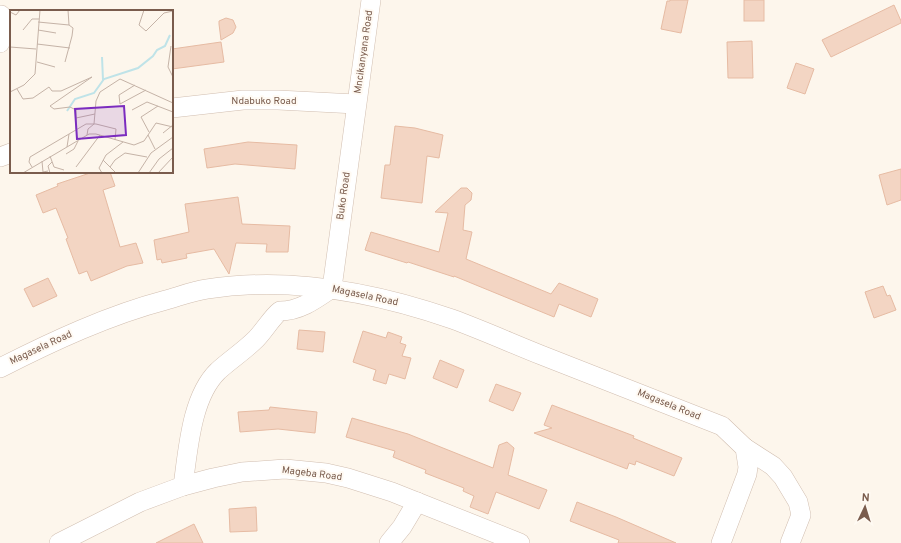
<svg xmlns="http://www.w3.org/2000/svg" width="901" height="543" viewBox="0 0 901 543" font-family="Overpass,sans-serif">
<rect width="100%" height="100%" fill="#fdf6ec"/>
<!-- building -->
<g fill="#f3d5c3" stroke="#e6bba3">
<path d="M670,0h18l-7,33 -20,-4 6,-28h3z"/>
<rect x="744" y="0" width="20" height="21"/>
<path d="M894,5l7,16v2l-70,34 -9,-17z"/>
<path d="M226,18l7,2 3,7 -3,6 -12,7 -2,-16v-3z"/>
<path d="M752,41l1,37h-25l-1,-36z"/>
<path d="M221,42l3,20 -52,7v-20z"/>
<path d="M796,63l18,6 -9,25 -18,-6z"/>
<path d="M395,126l20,2 28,7 -4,23 -12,-2 -5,47 -41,-5 4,-33h5z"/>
<path d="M248,142l49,3 -2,24 -60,-5 -28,4 -3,-19z"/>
<path d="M901,169v31l-14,5 -8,-30z"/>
<path d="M93,172h17l5,14 -12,4 17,57 16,-4 7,20 -16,3 -36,15 -4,-10 -8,3 -13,-35 2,-1 -12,-30 -13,5 -7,-18 22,-9 -1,-2z"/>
<path d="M461,188h6l5,5 -1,7 -6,5 -2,25 9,2 -6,27 85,35 8,-11 39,16 -7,18 -32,-13 -5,13 -100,-41v1l-46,-15 -1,1 -42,-13 6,-18 68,20 9,-39 -13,-1z"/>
<path d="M238,197l4,27 48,2 -2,26h-22l1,-8 -31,-1 -7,31 -15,-25 -28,5 1,4 -25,5 -1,-4 -4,1 -3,-20 35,-8 -4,-28z"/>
<path d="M48,278l9,18 -24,11 -9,-18z"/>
<path d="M883,286l4,10 3,-1 6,15 -22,8 -9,-26z"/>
<path d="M299,330l26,2 -2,20 -26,-3z"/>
<path d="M363,331l23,7 2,-6 14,5 -2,6 6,2 -4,11 9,2 -6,21 -16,-5 -3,10 -13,-4 3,-10 -23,-8z"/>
<path d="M440,360l24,10 -7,18 -24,-10z"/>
<path d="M496,384l25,9 -8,18 -24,-10z"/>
<path d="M552,405l82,31 -1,2 49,20 -8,18 -38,-15 -1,4 -6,-2 -2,6 -93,-36 18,-5 -8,-3z"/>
<path d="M270,407l47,5 -2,21 -37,-4 -38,3 -2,-20 31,-2z"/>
<path d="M352,418l56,16 85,34 6,-23 8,-3 7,6 -6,27 39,15 -8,19 -43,-17 -8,22 -18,-7 4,-11 -11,-5 1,-3 -39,-15 1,-3 -33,-13 2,-6 -49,-14z"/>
<path d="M577,502l39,15 60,26h-58l1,-3 -49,-19z"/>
<path d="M256,507l1,24 -27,1 -1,-23z"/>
<path d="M194,524l9,19h-47z"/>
</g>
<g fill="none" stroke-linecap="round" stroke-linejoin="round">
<!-- minor casing -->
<g stroke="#d1beb0" stroke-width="20">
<g id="minor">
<path d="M0,43l1,-28"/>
<path d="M172,108l71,-8h35l78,4"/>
<path d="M0,157l11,-4"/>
<path d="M0,368c53,-27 109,-53 166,-68 14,-4 27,-9 41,-11 83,-13 167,3 245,30 30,11 59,24 89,36 60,24 121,47 181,71l23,22 3,19 -1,7 -26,69"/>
<path d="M745,448l28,18 10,11 15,25 3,13 -11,28"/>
<path d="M183,486c5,-35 8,-89 35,-115 12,-11 26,-20 38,-32 8,-8 16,-22 24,-28 20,0 36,-12 52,-23l39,-288"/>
<path d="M59,543l81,-41 43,-16 30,-8 29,-6 43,-3 41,4 22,5 44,14 128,51"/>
<path d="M389,543l13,-16 15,-25"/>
</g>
</g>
<!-- minor -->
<use href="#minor" stroke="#fff" stroke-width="19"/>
</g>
<g text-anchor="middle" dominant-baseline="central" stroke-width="4" stroke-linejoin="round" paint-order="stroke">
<!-- street labels -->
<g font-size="10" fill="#7a5c4d" stroke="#fffaf3">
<text transform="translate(364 52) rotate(-82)">Mncikanyana Road</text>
<text x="264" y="101">Ndabuko Road</text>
<text transform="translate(344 196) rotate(-82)">Buko Road</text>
<text transform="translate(365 296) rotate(12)">Magasela Road</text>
<text transform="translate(41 348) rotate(-25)">Magasela Road</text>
<text transform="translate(669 405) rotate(22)">Magasela Road</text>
<text transform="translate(312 474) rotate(7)">Mageba Road</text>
</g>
</g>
<!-- overview -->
<g transform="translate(10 10)">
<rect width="163" height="163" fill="#fdf6ec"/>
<path fill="none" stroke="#bfe3e8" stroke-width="2" d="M92,47l1,23M57,101l8,-12 19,-6 10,-14 34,-11 15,-12 4,-6 8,-4 5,-11"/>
<path fill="none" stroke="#c5b3a7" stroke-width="1" d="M58,0l1,15M134,0l-5,15 7,6 18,-18 9,-2M0,2l6,3 4,-5M28,12l31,3M13,20l9,-11h7M28,20l18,3M27,34l33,4M161,36l-3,21 5,10M0,37l26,2M27,52l18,5M55,52l7,-26 1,-8 -4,-3M125,75l-16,10 1,9 26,-14M7,79l6,10 10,-1 16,-11 3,4h9l31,-14 -42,29 4,3 16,-2 4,2M0,82l14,-7 11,-11 5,-64M66,100v19M122,100l15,-8 26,10M66,108l19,-4M139,122l-8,-15 17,-11M153,123l10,-8M77,125l1,-6 6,-5 2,-23 4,-9 20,-13 53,24M138,125l7,14M57,137l2,-13M56,144l8,-5 4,-8M40,146l4,11 10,3M93,150l13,13M32,151l1,11 5,-1M22,157l-3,-5 1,-5 56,-33h10l20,5 -1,11M66,157l24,-32M100,157l5,-7 10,-7 22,4M13,163l66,-39h7l38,11 10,-4 12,-18 17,4M40,163l-2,-7 4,-4M92,163l-3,-5 7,-13 17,-13M128,163l13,-20 22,-16M139,163l10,-14 14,-11M148,163l15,-16"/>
<path fill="#7b2cbf" fill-opacity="0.15" stroke="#7b2cbf" stroke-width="2" d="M114,96l2,29 -49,4 -2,-30z"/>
<rect width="163" height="163" fill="none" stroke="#7a5c4d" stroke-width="2"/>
</g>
<!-- north arrow -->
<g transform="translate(865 507) rotate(4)" stroke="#fffaf3" stroke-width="3" paint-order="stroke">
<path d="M0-3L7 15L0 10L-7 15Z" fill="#7a5c4d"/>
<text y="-6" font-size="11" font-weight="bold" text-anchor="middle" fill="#7a5c4d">N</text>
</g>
</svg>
